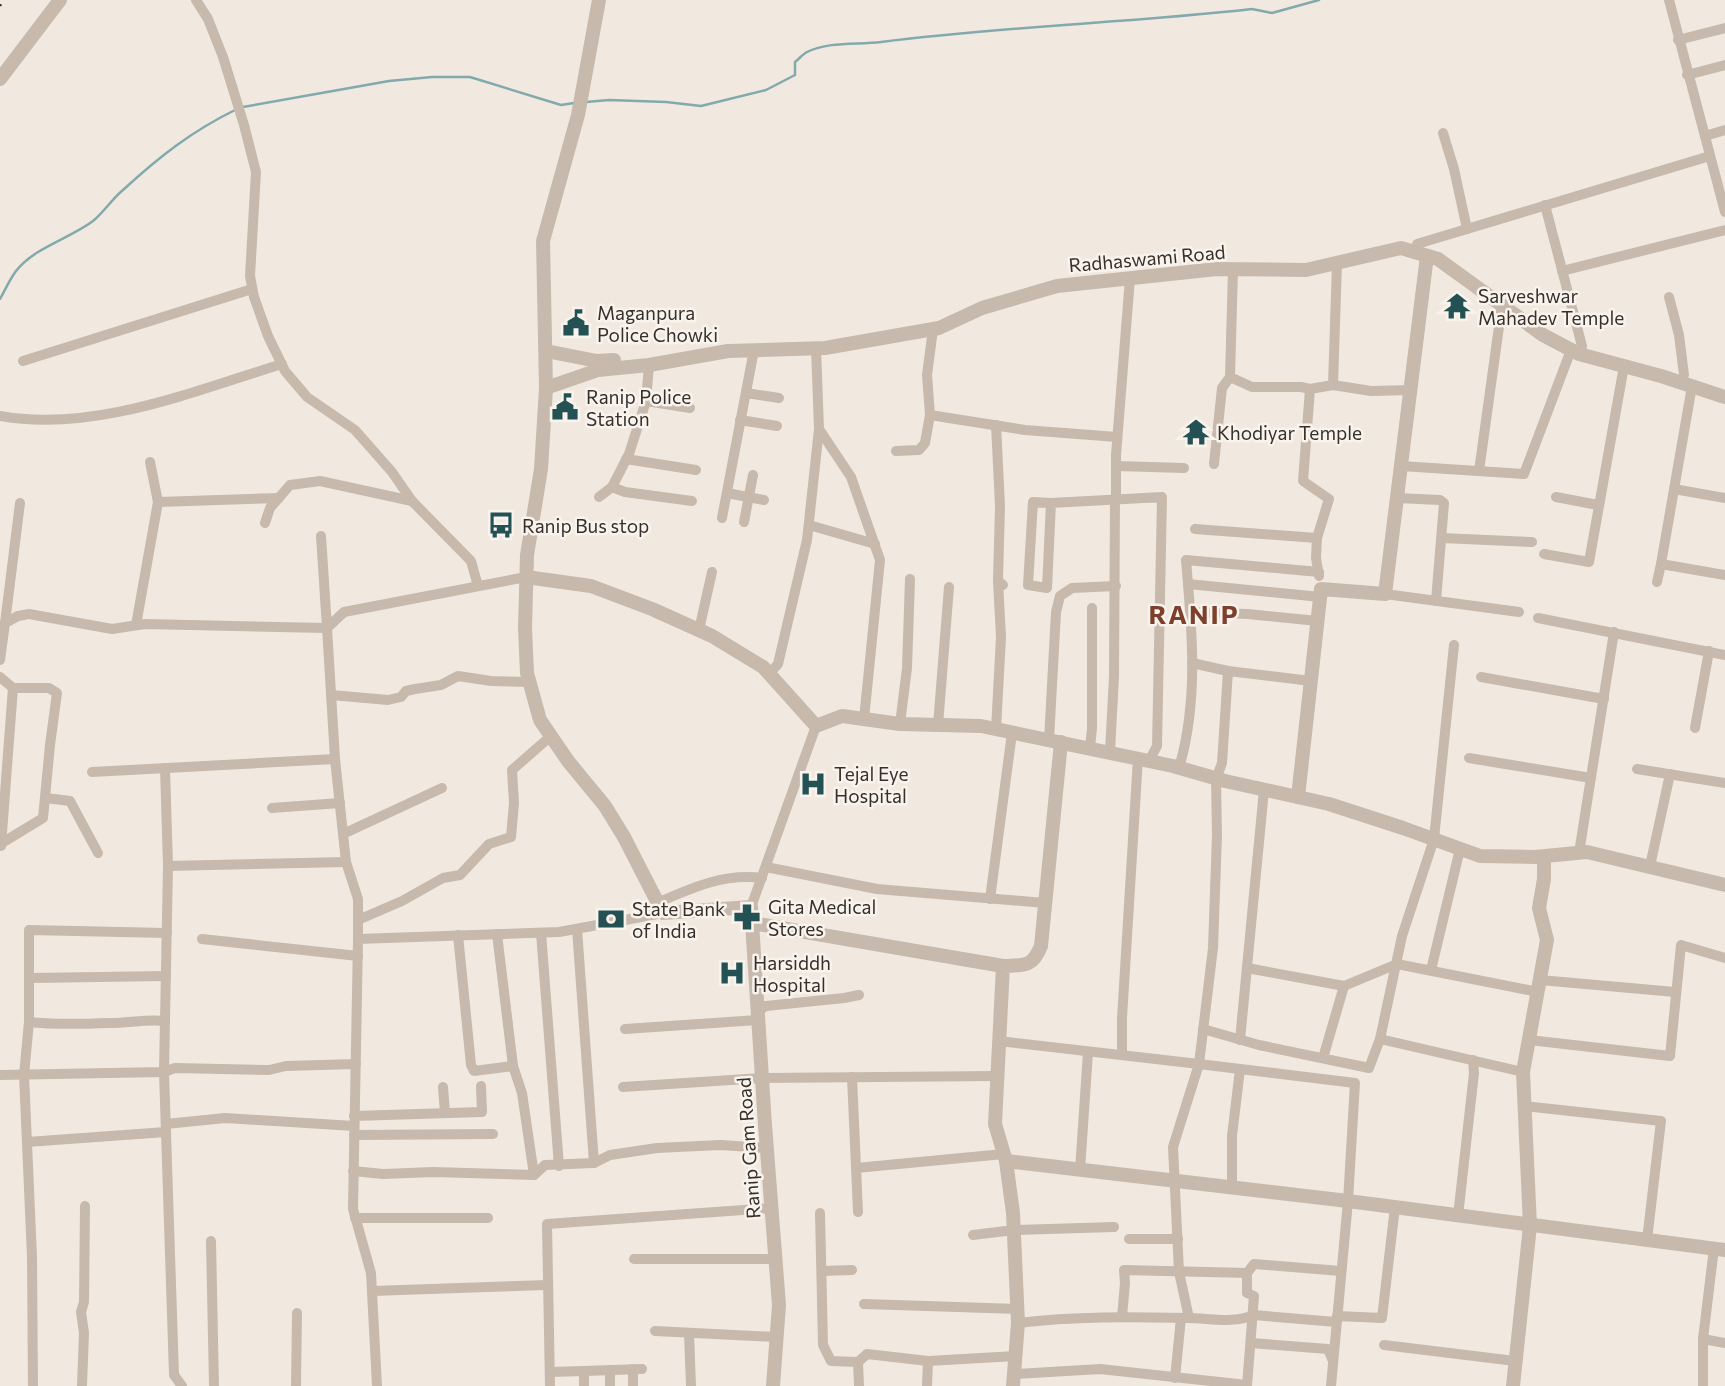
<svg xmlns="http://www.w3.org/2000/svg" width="1725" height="1386" viewBox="0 0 1725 1386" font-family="Commissioner,sans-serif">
<rect width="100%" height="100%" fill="#f1e9e0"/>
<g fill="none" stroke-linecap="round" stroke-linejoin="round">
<!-- stream -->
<g stroke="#82a9ab" stroke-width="2.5">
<path d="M586,102l23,-2 57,2 35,4 65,-16 29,-15v-13c4,-3 8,-8 12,-10 22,-11 51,-7 74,-10 123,-16 248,-19 371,-33l20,4 47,-13"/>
<path d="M243,107l146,-26 43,-4h38l91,28 13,-2"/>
<path d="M0,299c5,-9 10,-20 16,-28 19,-24 53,-32 77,-50 11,-9 19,-22 30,-31 37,-34 69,-59 114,-81"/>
</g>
<!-- minor -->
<g stroke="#c8b9ad" stroke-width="10">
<path d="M196,0l12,19 15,38 21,68 12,47 -6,104 4,21 14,39 17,35 22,26 48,33 37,42 20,29 59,60 7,25"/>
<path d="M1669,0l56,212"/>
<path d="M1678,40l47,-12"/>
<path d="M1687,75l38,-10"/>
<path d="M1443,133l11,36 13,60"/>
<path d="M1705,136l20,-6"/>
<path d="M1545,205l37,141"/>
<path d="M1417,244l293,-88"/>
<path d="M1562,271l163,-41"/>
<path d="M1669,297l10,38 5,40"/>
<path d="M933,329l-6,46 3,40 95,15 92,7"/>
<path d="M816,348l3,81 32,48 29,83 -16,159"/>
<path d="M23,361l229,-72"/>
<path d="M1230,377l22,10h49l9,2 23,-4 38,6 40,-1"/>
<path d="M1333,385l4,-122"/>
<path d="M1692,386l-31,178 64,11"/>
<path d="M1310,389l-7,92 26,18 -12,39"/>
<path d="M746,393l33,5"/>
<path d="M646,401l44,7"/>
<path d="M0,416c93,17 194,-25 282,-52"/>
<path d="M740,420l37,6"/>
<path d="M996,425l4,81 -2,75 5,4"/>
<path d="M896,451l23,-1 6,-7 5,-28"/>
<path d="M626,459l70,11"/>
<path d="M150,462l8,40"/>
<path d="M1214,464l8,-76 8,-11 3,-107"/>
<path d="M1116,466l68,2"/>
<path d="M1401,466l123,8 47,-124"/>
<path d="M1479,471l23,-166"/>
<path d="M612,487l13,5 67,9"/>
<path d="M1674,489l51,9"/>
<path d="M727,493l37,7"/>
<path d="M1116,495v-40l14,-177"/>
<path d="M599,497l13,-10 17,-33 17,-53 3,-36"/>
<path d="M1556,497l42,8"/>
<path d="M1397,498l43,2 4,3 -8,98"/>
<path d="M1051,503l-18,-1 -5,83 19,3 4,-85 111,-6 -5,249 -8,15"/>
<path d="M722,518l32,-168"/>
<path d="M744,522l9,-47"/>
<path d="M265,523l5,-15 20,-23 30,-4 92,20"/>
<path d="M809,525l66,19"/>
<path d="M1195,529l122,9 -1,20 3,18"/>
<path d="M1442,538l90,4"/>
<path d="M1544,554l45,8 35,-196"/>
<path d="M1657,582l4,-18"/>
<path d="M1188,584l133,13"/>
<path d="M1385,594l134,18"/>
<path d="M1190,612l58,2 70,7"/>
<path d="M1538,618l187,37"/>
<path d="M5,623l15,-120"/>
<path d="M136,625l22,-123 121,-4"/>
<path d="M699,630l13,-58"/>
<path d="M0,660l5,-37 13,-7 11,-2 83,15 33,-5 182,4 -6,-92"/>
<path d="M1192,663l36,8"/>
<path d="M769,674l9,-10 29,-124 12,-111"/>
<path d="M0,677l13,11 -12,158"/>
<path d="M1481,677l123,22"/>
<path d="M1311,681l-83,-10 -6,92 -6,16 1,56 -4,113 -14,116 156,19 -7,118 -17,185"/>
<path d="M331,695l57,5 13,-3 5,-6 9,-2 26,-4 17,-9 33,5 38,1"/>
<path d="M900,724l7,-56 3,-89"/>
<path d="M938,725l11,-138"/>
<path d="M1695,728l14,-77"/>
<path d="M996,729l5,-92 -3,-56"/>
<path d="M1049,740l7,-128 4,-16 12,-8 44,-2"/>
<path d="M1090,748l2,-20v-120"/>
<path d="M1110,752l4,-76 1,-178"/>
<path d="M1469,758l122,20"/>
<path d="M165,768l3,98"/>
<path d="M1179,768c20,-68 13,-139 7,-208l133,12"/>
<path d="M1637,769l88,14"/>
<path d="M92,772l243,-13"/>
<path d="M46,798l24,3 28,52"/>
<path d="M272,808l68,-5"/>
<path d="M343,834l99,-46"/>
<path d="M2,843l41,-25 7,-73 7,-52 -8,-5h-36"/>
<path d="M1579,853l35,-221"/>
<path d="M1650,866l20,-92"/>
<path d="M766,867l111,22 168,14"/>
<path d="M990,899l22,-166"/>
<path d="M657,903c34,-15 67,-30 105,-25"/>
<path d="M751,907l65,-181"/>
<path d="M358,920l44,-19 41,-23 17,-3 29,-31 22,-7 3,-34 -2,-33 39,-34"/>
<path d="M577,929l17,234"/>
<path d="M541,933l18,233"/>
<path d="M497,934l16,132 9,27 12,82"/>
<path d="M458,935l13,130 3,6 39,-5"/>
<path d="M202,939l156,17"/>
<path d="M358,939v-40l-12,-37 -11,-103 -8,-131 17,-16 182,-35"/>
<path d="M1247,968l97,18 -21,72"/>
<path d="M1431,970l29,-121"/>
<path d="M30,978l136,-2"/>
<path d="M1540,980l135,12"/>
<path d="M1344,986l53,-22 141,28"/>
<path d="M758,1011l8,-5 78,-8 15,-3"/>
<path d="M29,1022c26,3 55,2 81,1 19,0 36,-4 55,-2"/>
<path d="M625,1029l133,-9"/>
<path d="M1203,1029l56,16 110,23 11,-29 143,33"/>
<path d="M1380,1039l22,-103 32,-97 20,-194"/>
<path d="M1240,1040l24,-250"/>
<path d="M1529,1040l141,16 11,-111 44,13"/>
<path d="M999,1041l200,23 -26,83 6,125 10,46"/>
<path d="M1122,1055v-37l16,-260"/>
<path d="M0,1075l164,-3 11,-4 94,2 17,-4 70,-2"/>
<path d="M852,1077l6,135"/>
<path d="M443,1087l2,26"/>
<path d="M623,1087l139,-9 235,-2"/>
<path d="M1524,1106l137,15 -14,119"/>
<path d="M354,1116l128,-4 -1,-26"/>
<path d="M166,1124l59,-6 129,8"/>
<path d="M354,1135l139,-1"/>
<path d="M27,1142l139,-10"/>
<path d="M856,1168l148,-14"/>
<path d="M1080,1170l8,-118"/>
<path d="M353,1171l30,3 50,-2 101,3 11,-10 49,-2 16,-8 47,-7 63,-3 46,3"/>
<path d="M1232,1187v-51l8,-67"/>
<path d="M820,1213l3,132 8,16 27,1 9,-8 61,7 88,-5"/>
<path d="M1458,1216l16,-143 -1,-13"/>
<path d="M355,1218h133"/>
<path d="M973,1235l41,-5 100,-3"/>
<path d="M1129,1239h49"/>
<path d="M211,1241l3,145"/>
<path d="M634,1259h141"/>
<path d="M822,1271l30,-1"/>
<path d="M372,1291l176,-6"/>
<path d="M864,1304l154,5"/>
<path d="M1337,1316l45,2 13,-111"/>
<path d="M1122,1317l3,-34 -1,-13 123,3"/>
<path d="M1018,1323c57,-7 113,-6 170,-5 21,0 46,6 65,-3l83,7"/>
<path d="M655,1331l121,6"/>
<path d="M689,1333l2,53"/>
<path d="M1703,1339l22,4"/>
<path d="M1251,1343l77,6 4,10"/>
<path d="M1384,1345l131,16"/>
<path d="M858,1362l1,24"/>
<path d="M633,1369v17"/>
<path d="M584,1371l58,-2"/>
<path d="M550,1372l34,-1v15"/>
<path d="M1014,1374l86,-5 147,16"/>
<path d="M1175,1378l6,-60"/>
<path d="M33,1386l-1,-129 -8,-182 5,-53v-92l138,3"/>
<path d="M82,1386l2,-53 -3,-21 3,-10 1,-96"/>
<path d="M182,1386l-8,-11 -10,-303 4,-206 178,-4"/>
<path d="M296,1386l1,-73"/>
<path d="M377,1386l-6,-113 -18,-64 5,-270 201,-7 104,-19"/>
<path d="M550,1386l-3,-162 224,-16"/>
<path d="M610,1386v-16"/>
<path d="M927,1386l1,-25"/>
<path d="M1247,1386l7,-90 -7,-3v-20l7,-9 87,7"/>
<path d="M1703,1386v-47l11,-91"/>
</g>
<!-- tertiary -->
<g stroke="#c8b9ad" stroke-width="14">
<path d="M599,0l-21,115 -35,126 3,147 -5,81 -14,86 -2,73 2,45 13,47 28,41 37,45 19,31 39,76 88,-6 14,218 14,180 -6,81"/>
<path d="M0,79l60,-79"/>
<path d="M546,351l51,10 17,-1"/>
<path d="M546,388l52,-18 51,-5 79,-14 97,-3 114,-20 43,-20 75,-22 160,-17 89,1 95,-22 37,11 105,76 36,19 82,22 64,21"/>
<path d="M526,577l65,9 61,23 60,27 51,31 53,59 26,-10 58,8 81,2 192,40 52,15 104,23 74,24 77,28 55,1 52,-5 138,33"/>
<path d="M1298,797l23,-208 64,5 42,-338"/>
<path d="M752,923l251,43"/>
<path d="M1006,1161l342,40 377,49"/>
<path d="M1013,1386l5,-63 -5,-110 -7,-52 -11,-37 8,-158c21,-1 29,2 38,-20l20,-204"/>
<path d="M1513,1386l17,-160 -7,-154 24,-132 -8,-32 5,-29v-22"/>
</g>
<!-- rail -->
<path stroke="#372f2b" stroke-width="2.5" stroke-dasharray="2 5" stroke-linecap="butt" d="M0,6l3,-6"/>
</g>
<!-- icons -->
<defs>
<g id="temple-bare" transform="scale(2.1)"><path d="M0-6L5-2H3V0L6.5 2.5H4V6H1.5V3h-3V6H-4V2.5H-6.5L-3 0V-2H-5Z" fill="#245154" stroke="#f8f3ec" stroke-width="2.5" paint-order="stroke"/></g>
<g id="civic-bare" transform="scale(2.1)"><path d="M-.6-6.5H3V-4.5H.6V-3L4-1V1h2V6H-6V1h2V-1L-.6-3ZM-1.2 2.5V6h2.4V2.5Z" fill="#245154" stroke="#f8f3ec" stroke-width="2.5" paint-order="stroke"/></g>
<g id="bus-bare" transform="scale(2.1)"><path d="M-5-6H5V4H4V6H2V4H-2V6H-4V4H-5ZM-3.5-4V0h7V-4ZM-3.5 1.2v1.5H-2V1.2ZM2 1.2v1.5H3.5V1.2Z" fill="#245154" stroke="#f8f3ec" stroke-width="2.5" paint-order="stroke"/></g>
<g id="hospital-bare" transform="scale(2.1)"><path d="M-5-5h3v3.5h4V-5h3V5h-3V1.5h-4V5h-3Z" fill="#245154" stroke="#f8f3ec" stroke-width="2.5" paint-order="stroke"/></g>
<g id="pharmacy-bare" transform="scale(2.1)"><path d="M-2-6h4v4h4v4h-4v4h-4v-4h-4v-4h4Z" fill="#245154" stroke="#f8f3ec" stroke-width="2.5" paint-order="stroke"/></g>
<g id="bank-bare" transform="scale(2.1)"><path d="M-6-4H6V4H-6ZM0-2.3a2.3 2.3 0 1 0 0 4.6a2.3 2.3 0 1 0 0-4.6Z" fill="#245154" stroke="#f8f3ec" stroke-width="2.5" paint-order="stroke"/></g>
</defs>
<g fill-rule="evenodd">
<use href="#temple-bare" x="1457" y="306"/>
<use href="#civic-bare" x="576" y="323"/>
<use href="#civic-bare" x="565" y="407"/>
<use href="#temple-bare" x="1196" y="432"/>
<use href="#bus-bare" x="501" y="525"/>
<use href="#hospital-bare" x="813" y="784"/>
<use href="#pharmacy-bare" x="747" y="917"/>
<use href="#bank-bare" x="611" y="919"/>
<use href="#hospital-bare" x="732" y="973"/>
</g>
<g text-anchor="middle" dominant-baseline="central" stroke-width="5" stroke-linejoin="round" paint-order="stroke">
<!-- street labels -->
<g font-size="19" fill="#372f2b" stroke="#f8f3ec">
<text transform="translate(1147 258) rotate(-5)">Radhaswami Road</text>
<text transform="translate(748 1148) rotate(-94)">Ranip Gam Road</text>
</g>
<!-- poi labels -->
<g font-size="19" fill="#372f2b" stroke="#f8f3ec" text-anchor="start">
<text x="1478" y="295">Sarveshwar<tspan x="1478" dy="22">Mahadev Temple</tspan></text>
<text x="597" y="312">Maganpura<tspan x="597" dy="22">Police Chowki</tspan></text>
<text x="586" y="396">Ranip Police<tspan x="586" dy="22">Station</tspan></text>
<text x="1217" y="432">Khodiyar Temple</text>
<text x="522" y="525">Ranip Bus stop</text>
<text x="834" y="773">Tejal Eye<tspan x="834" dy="22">Hospital</tspan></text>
<text x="768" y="906">Gita Medical<tspan x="768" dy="22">Stores</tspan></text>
<text x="632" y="908">State Bank<tspan x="632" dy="22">of India</tspan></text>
<text x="753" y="962">Harsiddh<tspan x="753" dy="22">Hospital</tspan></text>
</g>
<!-- district labels -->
<g font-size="26" font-weight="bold" letter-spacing="2" fill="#7d402c" stroke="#f8f3ec">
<text x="1194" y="613">RANIP</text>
</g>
</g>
</svg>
